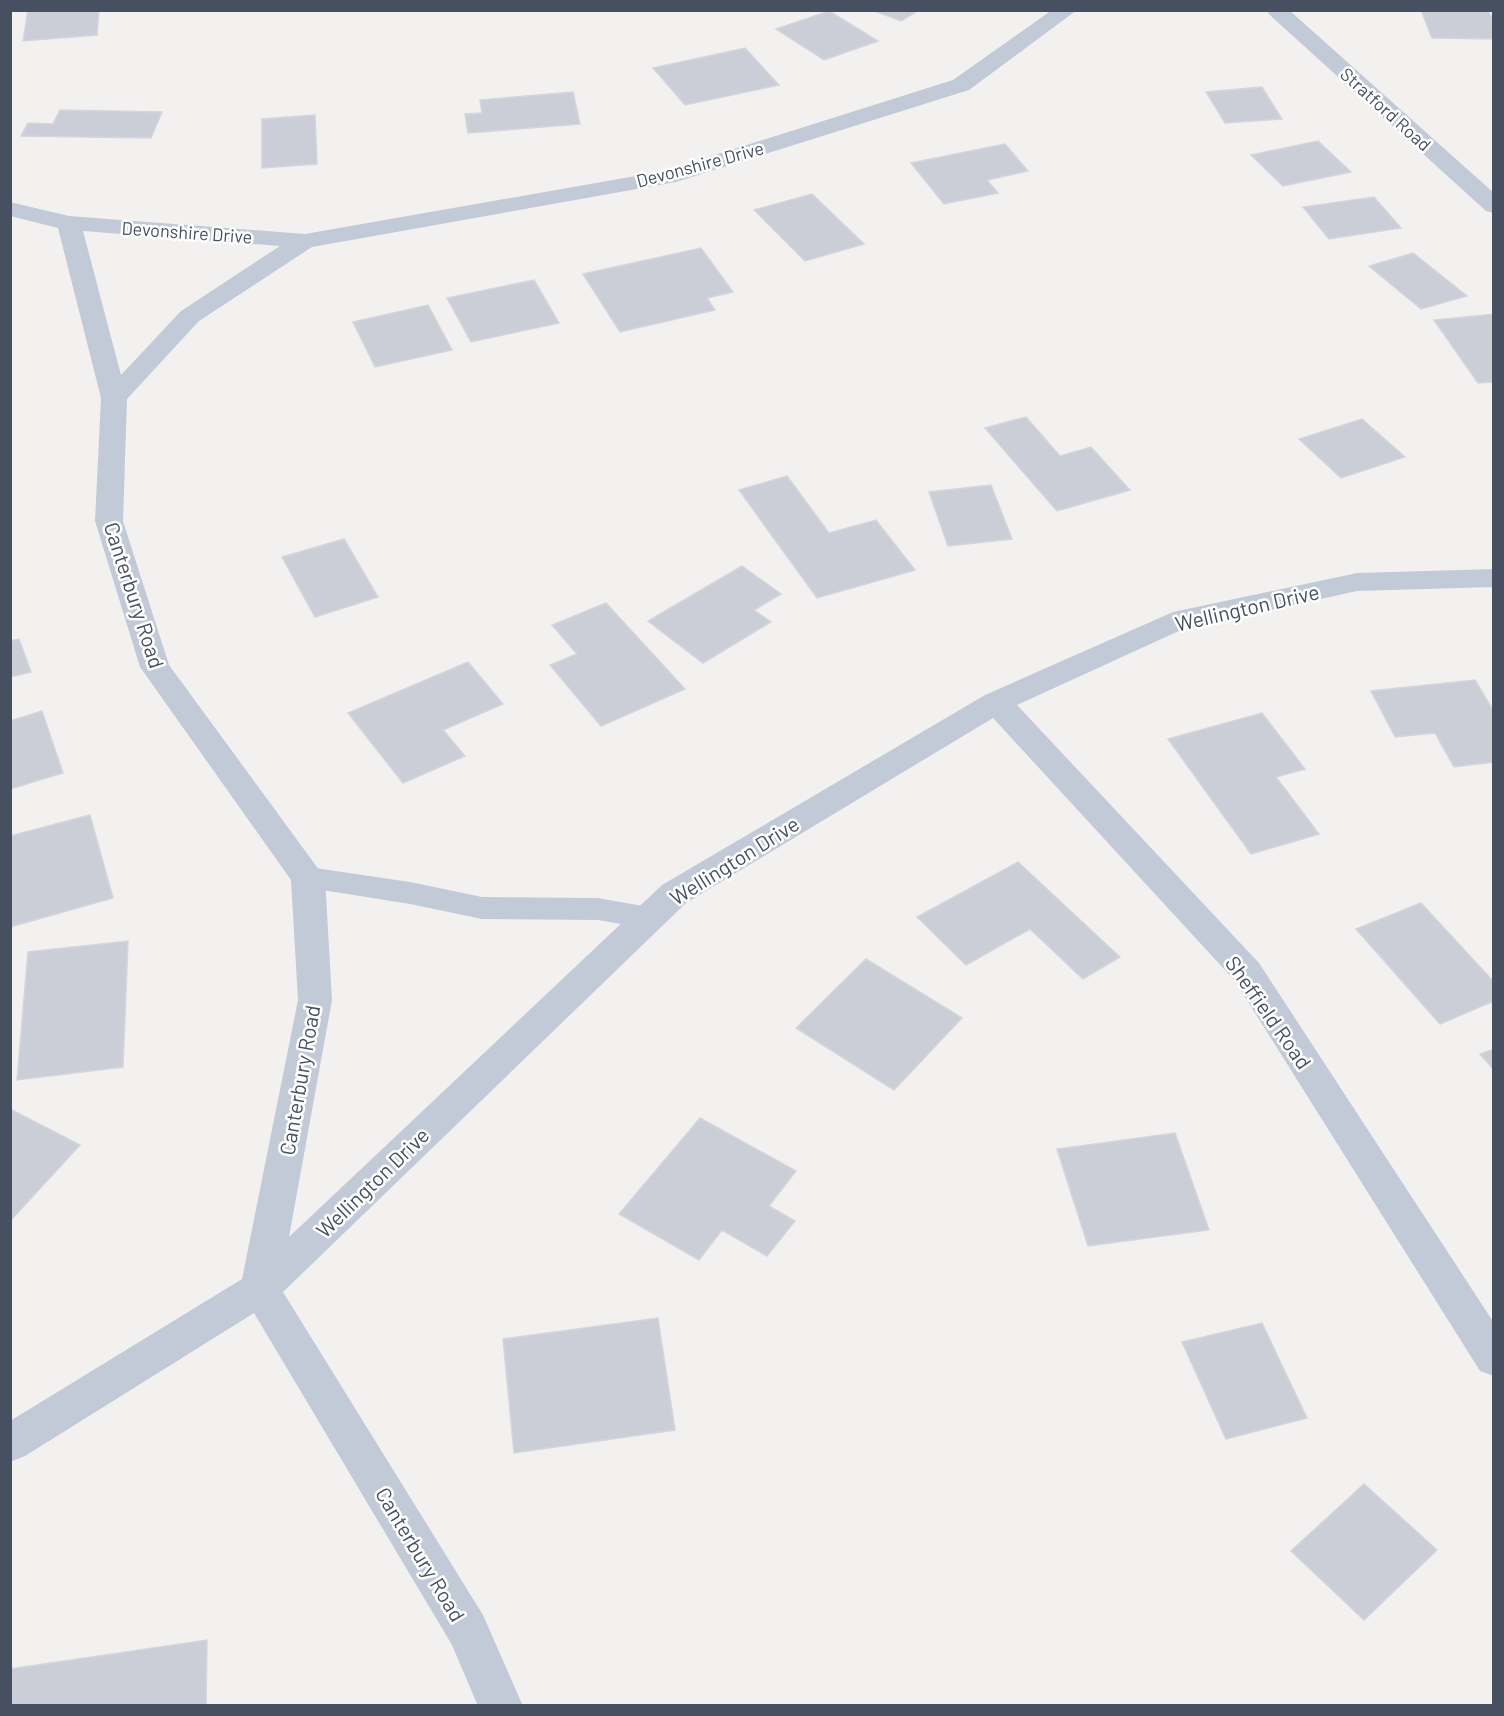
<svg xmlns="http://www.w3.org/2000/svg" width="1504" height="1716" viewBox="0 0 1504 1716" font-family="Barlow,sans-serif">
<rect width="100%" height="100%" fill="#f3f1f0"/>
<!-- building -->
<g fill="#ccced7" stroke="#d4d5dd" stroke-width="1.5">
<path d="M28,10h71l-2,25 -74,6z"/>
<path d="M872,10h47l-18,11z"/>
<path d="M1421,10h67l6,12v17l-62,-1z"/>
<path d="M829,11l49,30 -54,19 -48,-31z"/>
<path d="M745,48l34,37 -94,20 -32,-37z"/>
<path d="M1262,87l20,32 -57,4 -19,-31z"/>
<path d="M573,92l7,32 -112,9 -3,-19 17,-1 -2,-13z"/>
<path d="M60,110l102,2 -11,26 -130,-2 7,-13 25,1z"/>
<path d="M315,115l2,49 -55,4v-49z"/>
<path d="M1318,141l33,31 -68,14 -32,-31z"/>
<path d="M1005,144l23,27 -41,9 11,13 -54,11 -33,-41z"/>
<path d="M812,194l52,50 -59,17 -51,-51z"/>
<path d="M1374,197l27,31 -72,11 -26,-32z"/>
<path d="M701,248l32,44 -26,6 8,12 -95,22 -37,-58z"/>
<path d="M1413,253l54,43 -46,13 -52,-43z"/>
<path d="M534,280l25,43 -88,19 -24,-44z"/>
<path d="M428,305l24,45 -77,17 -22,-45z"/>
<path d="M1494,314v68l-16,1 -44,-63z"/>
<path d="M1026,417l34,39 31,-9 39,43 -73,21 -72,-83z"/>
<path d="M1362,419l43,38 -64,21 -42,-39z"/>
<path d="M787,476l42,57 47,-13 39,50 -98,28 -78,-108z"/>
<path d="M991,485l21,54 -64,7 -19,-54z"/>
<path d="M344,539l34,58 -63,20 -33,-60z"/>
<path d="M742,566l39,28 -27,16 17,12 -68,41 -55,-42z"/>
<path d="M606,603l79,86 -84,37 -51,-61 27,-11 -25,-29z"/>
<path d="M19,639l12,33 -21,5v-36z"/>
<path d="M468,662l35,42 -60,26 22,26 -62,27 -55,-70z"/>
<path d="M1475,680l19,32v50l-40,5 -19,-34 -40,4 -24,-46z"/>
<path d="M42,711l21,62 -53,16v-68z"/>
<path d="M1262,713l43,56 -29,8 43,57 -68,20 -83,-115z"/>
<path d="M90,815l23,83 -103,29v-91z"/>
<path d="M1018,862l102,95 -37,22 -53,-50 -64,36 -49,-48z"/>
<path d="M1421,903l73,79v19l-54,23 -84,-95z"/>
<path d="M128,941l-5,126 -106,13 11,-128z"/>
<path d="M866,959l96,59 -68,72 -98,-62z"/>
<path d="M1494,1049v21l-14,-16z"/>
<path d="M10,1109l70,36 -70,76z"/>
<path d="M700,1118l96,53 -27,35 26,15 -28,35 -45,-26 -23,30 -80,-46z"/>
<path d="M1175,1133l34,97 -121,16 -31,-97z"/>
<path d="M658,1318l17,112 -161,23 -11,-114z"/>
<path d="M1262,1323l45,95 -81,21 -44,-97z"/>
<path d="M1364,1484l73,66 -73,70 -73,-69z"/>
<path d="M207,1640l-1,66h-196v-37z"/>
</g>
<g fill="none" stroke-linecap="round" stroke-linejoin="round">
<!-- service -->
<path fill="#c3cad7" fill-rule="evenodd" d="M308,867l102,15 72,15 116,1 62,11 4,8 -4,8 -11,4 -51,-9 -116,-1 -72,-15 -113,-18 -4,-8 4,-8z"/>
<!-- minor -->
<g fill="#c3cad7" fill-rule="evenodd">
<path d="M1052,10h25l-108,80 -293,92 -364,65 -113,74 -72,78 -4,122 46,144 156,213 7,122 -43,237 373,-352 323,-190 188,-83 184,-39 137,-4v18l-137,4 -176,39 -164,75 242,258 235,360v53l-14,-5 -245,-390 -242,-263 -307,185 -403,389 200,323 40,91h-45l-26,-61 -198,-332 -229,143 -15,6v-41l232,-142 56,-279 -7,-120 -151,-213 -45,-146 6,-123 -43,-170 -48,-12v-14l59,14 236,18 359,-63 289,-91zM83,231l197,15 -99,65 -60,64z"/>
<path d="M1270,10h19l205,183v20l-8,-2 -214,-194 -4,-4z"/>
</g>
</g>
<g text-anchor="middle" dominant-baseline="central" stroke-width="5" stroke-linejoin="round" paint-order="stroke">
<!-- far-street labels -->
<g font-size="18" fill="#465060" stroke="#fff">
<text transform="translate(1386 109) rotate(42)">Stratford Road</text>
<text transform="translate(700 164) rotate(-15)">Devonshire Drive</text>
<text transform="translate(187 232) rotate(4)">Devonshire Drive</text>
</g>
<!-- street labels -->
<g font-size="21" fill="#465060" stroke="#fff">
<text transform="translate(135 595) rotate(72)">Canterbury Road</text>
<text transform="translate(1247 607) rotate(-13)">Wellington Drive</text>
<text transform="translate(734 860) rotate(-32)">Wellington Drive</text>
<text transform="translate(1269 1012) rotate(55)">Sheffield Road</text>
<text transform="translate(299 1080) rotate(-80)">Canterbury Road</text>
<text transform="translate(372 1182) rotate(-44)">Wellington Drive</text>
<text transform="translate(421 1554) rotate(59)">Canterbury Road</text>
</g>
</g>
<!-- border -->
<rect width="1504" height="1716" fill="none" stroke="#465060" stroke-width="24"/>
</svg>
